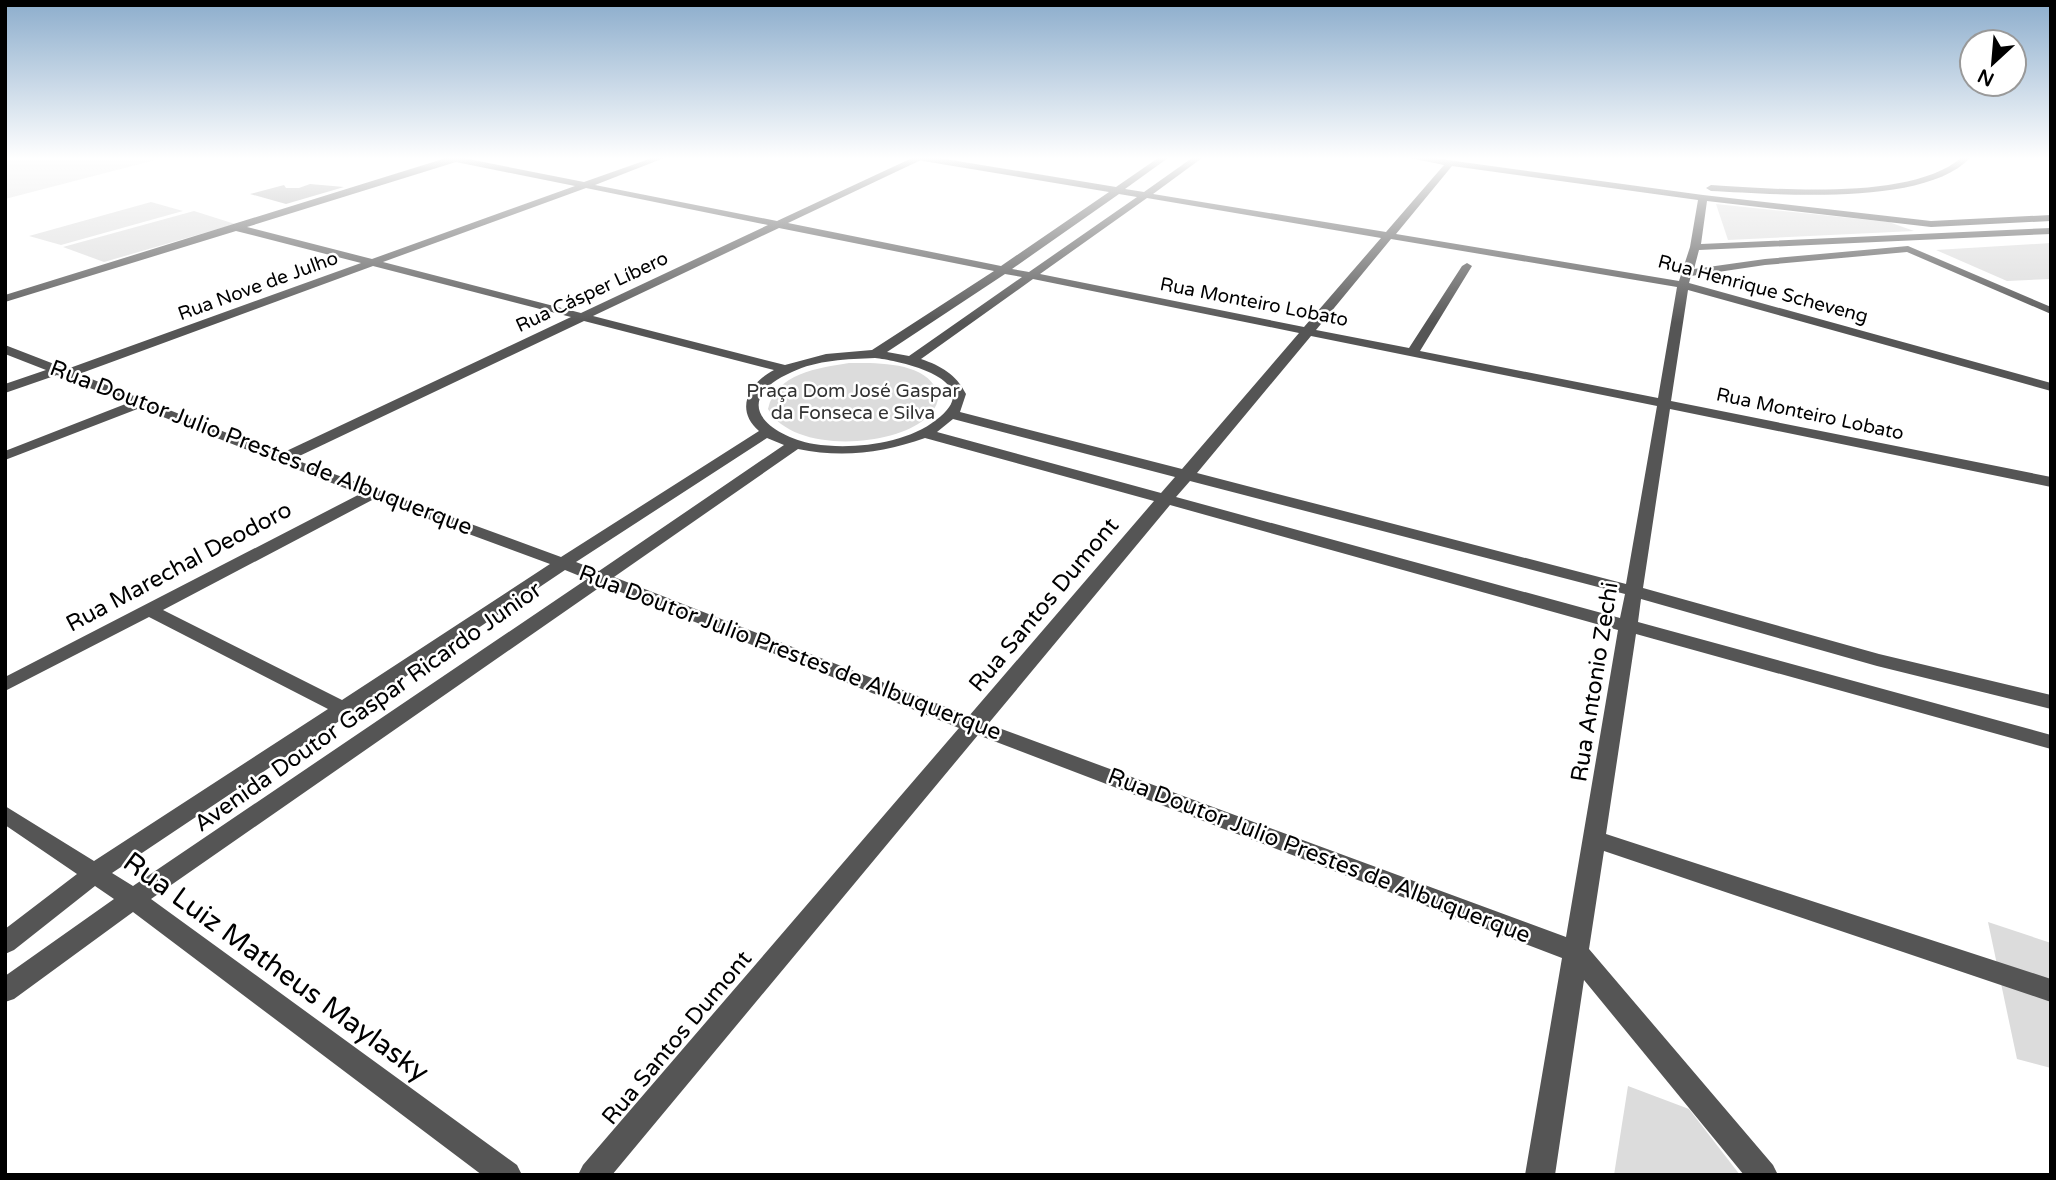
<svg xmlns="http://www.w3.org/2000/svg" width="2056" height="1180" viewBox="0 0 2056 1180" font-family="'Varela Round',sans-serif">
<rect width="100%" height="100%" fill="#fff"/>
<!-- green -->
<g fill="#dcdcdc">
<path d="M5,158h158l-158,41z"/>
<path d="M151,202l32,9 -122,34 -32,-9z"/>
<path d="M1716,204l173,18 25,9 -186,9z"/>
<path d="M194,211l41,13 -131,38 -41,-15z"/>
<path d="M2051,243v36l-44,2 -71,-31z"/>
<path d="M849,363c26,0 76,-2 88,28 4,11 -4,21 -12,28 -35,29 -133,34 -157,-10 8,-36 50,-41 81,-46z"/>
<path d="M1988,922l63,21v125l-34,-9z"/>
<path d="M1628,1086l61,23 51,66h-126z"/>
</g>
<!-- water -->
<path fill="#a3a3a3" d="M310,184l34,3 -58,17 -36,-10 34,-9 2,3h13z"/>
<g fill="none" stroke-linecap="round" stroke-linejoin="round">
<!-- minor -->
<g fill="#555" fill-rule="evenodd">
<path d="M446,158h17l121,24 68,-24h12l-69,27 182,36 135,-63h27l177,29 42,-29h10l-43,31 19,3 48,-34h10l-49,36 233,38 58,-67 -34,-7h23l270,37 228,26 120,-6v6l-120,6 -224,-26 -6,43 350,-16v6l-352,16 -5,19 71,-10 143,-13 143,61v7l-144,-62 -142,13 -74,11 -2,7 362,100v8l-363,-101 -17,111 380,76v10l-381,-78 -27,179 236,66 172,41v14l-174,-43 -236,-67 -3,23 413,113v14l-415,-115 -30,200 445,145v23l-447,-151 -15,98 184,216 5,10h-34l-160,-195 -29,195h-30l37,-217 -584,-223 -366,440h-34l5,-10 376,-437 -356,-143 -452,314 366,266 5,10h-40l-349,-263 -119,87 -9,3v-26l109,-77 -19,-13 -81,64 -9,4v-25l72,-55 -72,-49v-19l89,55 234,-152 -179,-92 -144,74v-14l355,-183 -220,-86 -135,52v-9l123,-48 -71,-28 -52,18v-9l41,-14 -41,-16v-9l62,24 294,-106 -125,-32 -231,71v-7zM921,160l2,1 186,31 -108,74 -213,-43zM456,162l119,24 -203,73 -125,-32zM1452,166l246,34 -8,47 -11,34 -283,-47zM586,188l182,37 -187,88 -198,-51zM1119,194l18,3 -108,75 -17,-3zM1147,198l234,40 -77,89 -264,-53zM779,228l215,43 -122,79 -46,4 -41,11 -192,-49zM1391,239l286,48 -19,111 -238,-47 52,-85 -5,-3 -5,3 -53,82 -93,-18zM373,266l198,51 -291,137 -201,-80zM1005,274l17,3 -113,79 -22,-4zM1033,279l266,54 -117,136 -222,-57 6,-18c-10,-20 -25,-28 -45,-35zM584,321l190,49c-25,13 -40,39 -15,61l-198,126 -268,-98zM1311,336l346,70 -31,178 -429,-111zM875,358c28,3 114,23 61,62 -30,24 -85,30 -122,24 -48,-9 -85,-44 -22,-72 25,-12 55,-13 83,-14zM953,419l222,58 -14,16 -224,-61zM767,438l17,7 -185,126 -23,-9zM925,438l229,63 -185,215 -355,-139 184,-128c44,9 85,4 127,-11zM1190,481l435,113 -5,24 -444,-121zM374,499l176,65 -208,136 -179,-90zM1170,505l448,125 -52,307 -578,-213zM565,570l22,9 -454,307 -21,-13z"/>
<path d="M1961,158h9c-46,49 -194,36 -259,33l-5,-3 5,-3c65,4 199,16 250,-27z"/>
</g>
</g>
<!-- sky -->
<linearGradient id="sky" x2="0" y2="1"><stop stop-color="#8cadcc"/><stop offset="0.49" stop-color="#fff"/><stop offset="1" stop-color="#fff" stop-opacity="0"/></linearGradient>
<rect width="2056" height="323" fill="url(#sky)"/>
<g text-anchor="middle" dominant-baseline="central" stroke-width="5" stroke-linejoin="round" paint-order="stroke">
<!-- far-street labels -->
<g font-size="19" fill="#000" stroke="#fff">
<text transform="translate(258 286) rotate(-20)">Rua Nove de Julho</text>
<text transform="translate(1763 289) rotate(15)">Rua Henrique Scheveng</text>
<text transform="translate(592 292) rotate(-25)">Rua Cásper Líbero</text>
<text transform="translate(1254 302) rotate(11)">Rua Monteiro Lobato</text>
<text transform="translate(1810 414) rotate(12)">Rua Monteiro Lobato</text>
</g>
<!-- far-park labels -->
<g font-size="19" fill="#333" stroke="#fff">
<text x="853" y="391">Praça Dom José Gaspar<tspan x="853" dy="22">da Fonseca e Silva</tspan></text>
</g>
<!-- street labels -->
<g font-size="23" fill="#000" stroke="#fff">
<text transform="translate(261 448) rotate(21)">Rua Doutor Julio Prestes de Albuquerque</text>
<text transform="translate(179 567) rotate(-28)">Rua Marechal Deodoro</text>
<text transform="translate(1044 605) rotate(-50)">Rua Santos Dumont</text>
<text transform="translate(790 653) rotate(21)">Rua Doutor Julio Prestes de Albuquerque</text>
<text transform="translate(1595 682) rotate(-81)">Rua Antonio Zechi</text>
<text transform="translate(368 707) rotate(-35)">Avenida Doutor Gaspar Ricardo Junior</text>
<text transform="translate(1319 856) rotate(21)">Rua Doutor Julio Prestes de Albuquerque</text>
<text transform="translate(677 1038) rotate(-50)">Rua Santos Dumont</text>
</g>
<!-- near-street labels -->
<g font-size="28" fill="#000" stroke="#fff">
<text transform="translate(276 967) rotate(36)">Rua Luiz Matheus Maylasky</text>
</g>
</g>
<!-- border -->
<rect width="2056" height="1180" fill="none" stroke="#000000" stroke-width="14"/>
<!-- north arrow -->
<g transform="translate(1993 63) rotate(206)"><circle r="33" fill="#ffffff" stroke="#999999" stroke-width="2"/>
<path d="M0-5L12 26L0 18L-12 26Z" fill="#000000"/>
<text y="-10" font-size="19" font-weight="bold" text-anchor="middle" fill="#000000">N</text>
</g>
</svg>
